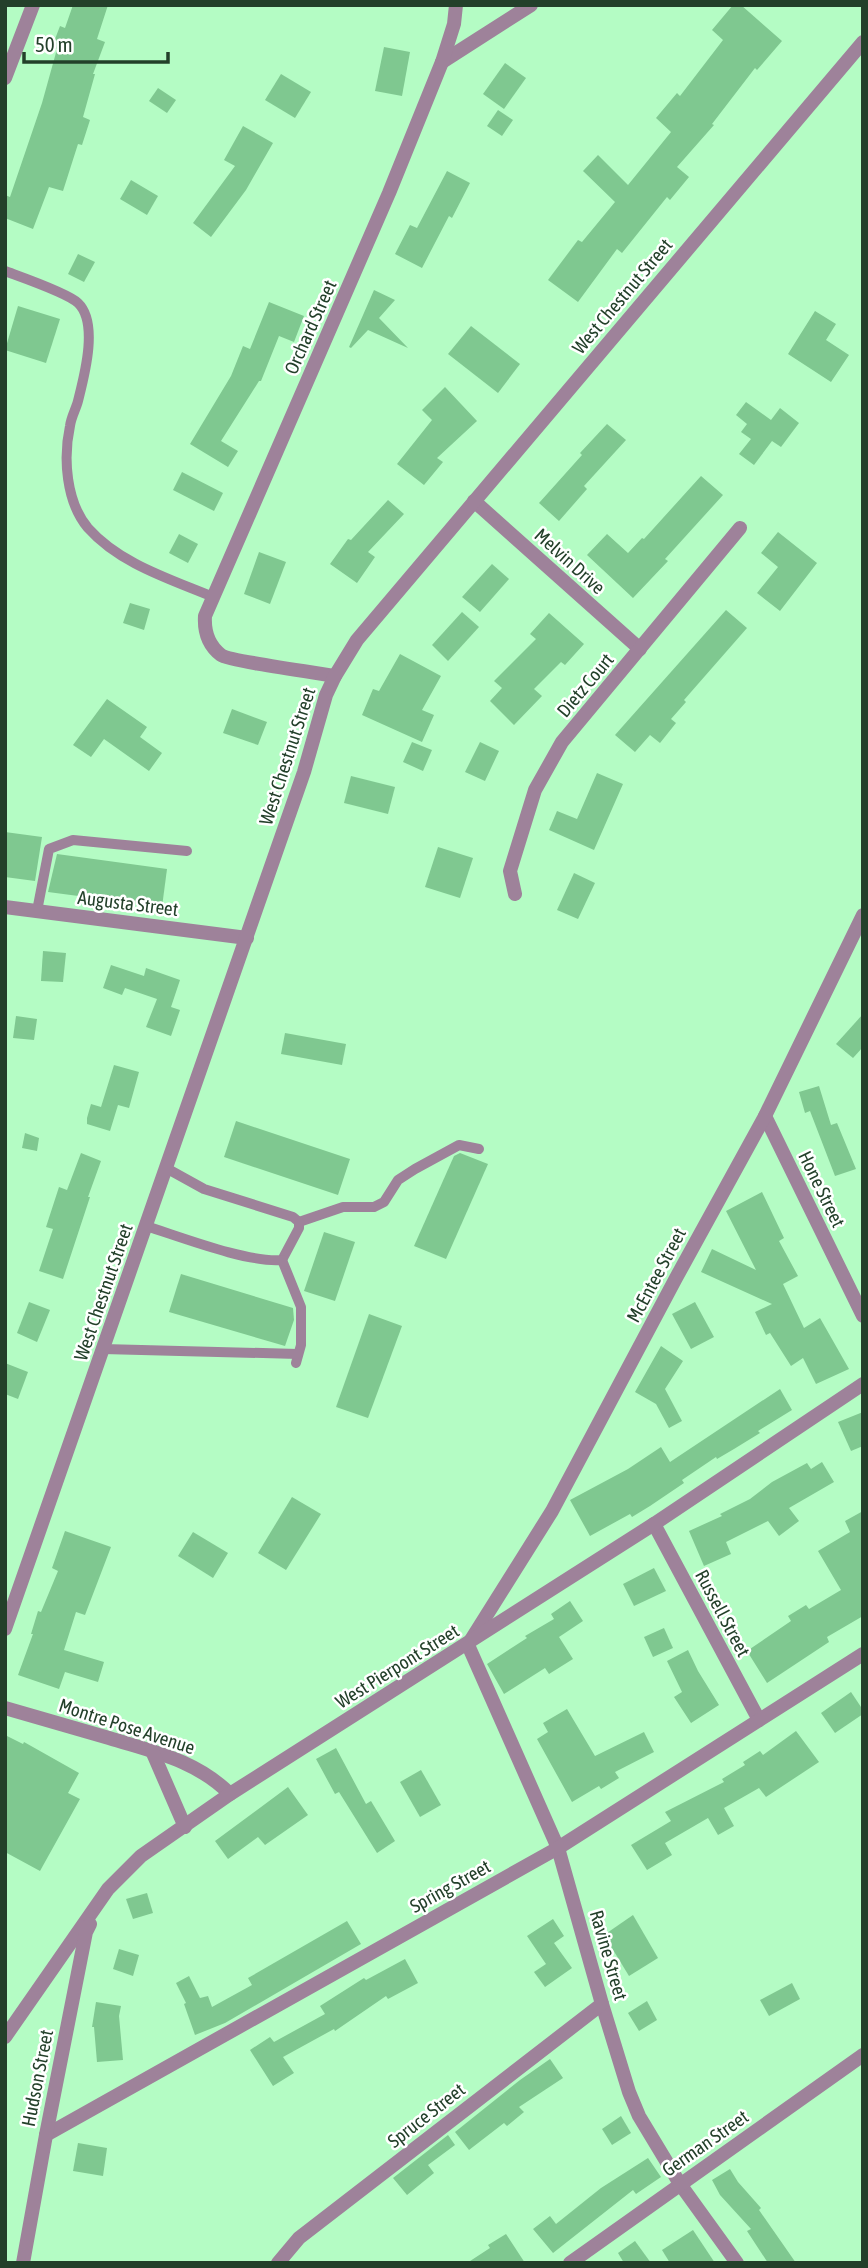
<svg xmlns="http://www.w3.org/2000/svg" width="868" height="2268" viewBox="0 0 868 2268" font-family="'Asap Condensed',sans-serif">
<rect width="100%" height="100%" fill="#b4fcc4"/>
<!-- building -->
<g fill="#7fc890">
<path d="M73,5h35l-11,34 8,3 -12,32h2l-12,43 7,3 -8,25 -4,-1 -15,47 -14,-4 -16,42 -28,-11v-23l5,2 32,-94 15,-54 -5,-2 8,-21 5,2z"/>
<path d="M733,5h8l41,36 -25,29 -2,-2 -43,56 2,1 -37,42 12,10 -19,23 -3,-3 -45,56 -5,-4 -39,53 -30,-22 30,-40 4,2 33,-40 -32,-31 15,-16 30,30 43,-53 -15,-14 21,-25 3,3 43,-56 -11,-10z"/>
<path d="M384,47l26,5 -8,44 -27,-5z"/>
<path d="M505,63l21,15 -22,31 -21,-15z"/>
<path d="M281,74l30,18 -16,26 -30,-18z"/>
<path d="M158,88l18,12 -9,13 -18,-12z"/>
<path d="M498,110l15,10 -11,16 -15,-10z"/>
<path d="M243,126l30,17 -27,47 -35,47 -18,-14 42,-57 -11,-6z"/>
<path d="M447,171l23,12 -18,35 -3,-2 -27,52 -27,-14 15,-29 7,3z"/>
<path d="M131,180l27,16 -11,19 -27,-16z"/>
<path d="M78,254l17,8 -11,20 -16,-8z"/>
<path d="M374,290l21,10 -16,18 29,30 -40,-18 -17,18 -2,-1z"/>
<path d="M269,302l35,14 -10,26 -15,-6 -18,45h-2l-38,60 17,10 -10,16 -38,-23 41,-68 12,-30 7,3z"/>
<path d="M18,306l42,13 -14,44 -41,-13z"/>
<path d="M815,311l21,13 -10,16 23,15 -18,27 -43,-28z"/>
<path d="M471,326l49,38 -22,29 -50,-39z"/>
<path d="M445,387l32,34 -40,37 6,4 -19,23 -27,-21 35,-44 -10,-10z"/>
<path d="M746,402l25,18 9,-12 19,15 -18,24 -9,-6 -18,24 -15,-11 12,-15 -10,-7 6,-8 -11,-9z"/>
<path d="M607,424l19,16 -42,46 3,3 -28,32 -20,-18 43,-48 -2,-2z"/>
<path d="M182,472l41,21 -9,18 -41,-21z"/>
<path d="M701,476l22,19 -58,64 3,2 -35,37 -46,-43 20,-21 21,19 14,-15 2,1z"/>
<path d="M388,500l16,14 -36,38 7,5 -18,26 -27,-19 18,-25 3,1z"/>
<path d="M778,532l39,31 -37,48 -23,-18 21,-26 -17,-14z"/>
<path d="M179,534l19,10 -10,19 -19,-10z"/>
<path d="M259,552l27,10 -16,42 -26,-10z"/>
<path d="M492,564l17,15 -29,33 -18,-15z"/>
<path d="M130,603l20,6 -6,21 -21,-7z"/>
<path d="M726,610l21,18 -63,72 2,2 -15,17 5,4 -16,20 -10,-8 -15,17 -20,-17z"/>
<path d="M462,612l17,15 -31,34 -16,-16z"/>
<path d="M549,613l35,31 -19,21 -4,-3 -27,27 8,7 -28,29 -24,-24 12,-13 -8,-7 42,-42 -6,-5z"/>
<path d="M400,654l41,22 -19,34 12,5 -12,27 -60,-27 11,-26 6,2z"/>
<path d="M107,699l40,28 -7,10 22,16 -13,18 -45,-32 -13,18 -18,-12z"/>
<path d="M232,709l35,13 -9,23 -35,-12z"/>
<path d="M412,742l20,8 -9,21 -20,-9z"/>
<path d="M480,742l19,9 -14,30 -20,-9z"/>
<path d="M597,773l26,11 -29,66 -45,-20 8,-19 20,8z"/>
<path d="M351,776l44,11 -7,27 -44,-11z"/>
<path d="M5,832l37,5 -7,44 -30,-4z"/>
<path d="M438,847l35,11 -13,40 -35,-11z"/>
<path d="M57,854l110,15 -5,38 -114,-15z"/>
<path d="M574,873l21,10 -17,36 -21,-9z"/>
<path d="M43,951l23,2 -3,29 -22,-1z"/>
<path d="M111,965l33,11 2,-8 34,12 -9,27 9,3 -9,26 -25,-9 11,-28 -32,-11 -3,7 -19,-7z"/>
<path d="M863,1014v33l-10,11 -17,-14z"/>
<path d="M16,1016l21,3 -3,21 -21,-2z"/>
<path d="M285,1033l61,11 -4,21 -61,-11z"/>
<path d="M114,1065l25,7 -10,36 -11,-3 -8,26 -23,-7v-6l4,-14 10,3z"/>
<path d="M819,1086l12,39 6,-2 19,46 -21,7 -25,-65 -5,2 -6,-21z"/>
<path d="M236,1121l114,38 -12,36 -114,-38z"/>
<path d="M25,1133l14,5 -2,13 -15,-3z"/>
<path d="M81,1153l20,8 -13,36h2l-27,82 -24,-8 14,-42 -7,-2 13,-40 8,3z"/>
<path d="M460,1153l28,11 -42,95 -32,-13 40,-90z"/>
<path d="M762,1192l22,46 -5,3 19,35 -15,8 21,44 16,-10 29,51 -33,15 -13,-26 -12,8 -21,-33 -4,2 -11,-23 17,-8 -71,-32 11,-23 44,21 -30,-59z"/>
<path d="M324,1232l31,10 -20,59 -31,-10z"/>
<path d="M181,1274l112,34 1,12 -9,26 -116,-34z"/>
<path d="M29,1302l21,8 -13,32 -20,-9z"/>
<path d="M695,1302l19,35 -23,12 -19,-35z"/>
<path d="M369,1314l33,12 -34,92 -32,-11z"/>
<path d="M661,1346l22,15 -18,28 17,32 -13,7 -13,-24 -21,-12z"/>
<path d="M5,1363l23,9 -10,27 -13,-5z"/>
<path d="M780,1389l12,21 -34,21 2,2 -26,16 -17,10 -1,-2 -34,23 2,3 -34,23 -18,11 -2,-3 -40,22 -20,-36 58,-31 33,-22 9,15z"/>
<path d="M863,1412v34l-12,5 -13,-29z"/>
<path d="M822,1462l12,20 -45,26 10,13 -20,15 -11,-15 -42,21 5,12 -27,12 -15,-35 33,-15 -2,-2 30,-15 22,-17 35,-19 4,6z"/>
<path d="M292,1497l29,17 -35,56 -28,-17z"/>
<path d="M863,1511v105l-36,21 2,5 -62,41 -20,-32 44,-30 -3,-5 18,-11 3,4 32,-19 -23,-39 32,-19 -5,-11z"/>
<path d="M65,1531l46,16 -26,68 -9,-3 -12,38 40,12 -6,20 -33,-10 -6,17 -41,-14 15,-41h-2l7,-23 3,1 17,-41 -6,-3z"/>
<path d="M193,1532l35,21 -15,25 -35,-22z"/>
<path d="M654,1568l12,23 -32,15 -11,-22z"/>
<path d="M570,1601l13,20 -24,16 14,22 -24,15 -4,-6 -41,26 -17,-30 40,-26 -2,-2 29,-17 -3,-5z"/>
<path d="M664,1628l9,20 -20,9 -9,-20z"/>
<path d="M688,1650l10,21 21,34 -28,18 -17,-26 8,-5 -15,-31z"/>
<path d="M851,1692l12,18v4l-28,19 -14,-20z"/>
<path d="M567,1709l28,47 49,-24 10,20 -39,20 4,6 -18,11 -2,-3 -27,16 -35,-63 11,-7 -5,-9z"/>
<path d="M796,1731l23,31 -53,35 -7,-9 -35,20 10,18 -16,9 -10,-17 -43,25 7,12 -25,15 -16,-25 40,-24 -6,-9 59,-30 -2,-3 23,-14 -2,-3 17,-11 3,4z"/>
<path d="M5,1735l18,9 1,-2 55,31 -11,20 12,6 -40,72 -35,-19z"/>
<path d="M336,1748l30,56 5,-3 24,40 -18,12 -38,-61 -4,2 -19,-35z"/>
<path d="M421,1770l20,35 -21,12 -20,-35z"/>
<path d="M288,1787l20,28 -43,30 -7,-8 -30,22 -13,-18z"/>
<path d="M147,1893l6,20 -20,6 -7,-20z"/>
<path d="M633,1915l25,43 -29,18 -25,-41z"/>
<path d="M553,1919l11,17 -10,7 18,25 -27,19 -11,-15 12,-8 -19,-28z"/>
<path d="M347,1921l14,23 -136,79 -30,12 -11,-31 2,-1 -10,-20 13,-7 11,22 8,-2 4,11 40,-22 -4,-7z"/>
<path d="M119,1949l20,6 -6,21 -20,-7z"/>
<path d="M405,1959l13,24 -30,16 -2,-3 -51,35 -1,-2 -51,28 11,16 -21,13 -23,-36 20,-13 4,5 51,-28 -5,-8 44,-28 2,2z"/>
<path d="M792,1983l8,16 -31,17 -9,-16z"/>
<path d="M647,2001l10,19 -18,11 -11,-18z"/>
<path d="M96,2002l25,4 -2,10 4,44 -26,2 -3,-35h-2z"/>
<path d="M550,2059l13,19 -44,29 5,5 -17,14 -3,-3 -35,27 -14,-18 65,-52z"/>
<path d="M621,2116l10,17 -19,12 -10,-16z"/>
<path d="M448,2135l7,10 -27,20 6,8 -27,22 -14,-17z"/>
<path d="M78,2143l29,5 -4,28 -30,-5z"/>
<path d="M648,2158l13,19 -25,17 -3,-4 -80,63 -20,-24 17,-13 6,8 45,-36z"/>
<path d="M730,2169l8,13 23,26 -2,2 37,53h-28l-21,-32 4,-2 -31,-34 -8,-15z"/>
<path d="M693,2230l22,33h-45l-8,-13z"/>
<path d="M506,2234l19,29h-58l23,-15 -2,-3z"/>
<path d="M635,2241l16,22h-27l-6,-10z"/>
</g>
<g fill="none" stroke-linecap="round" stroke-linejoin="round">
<!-- service -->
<g stroke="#9e829a" stroke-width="10">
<path d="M5,271c16,6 63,22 73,32 21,20 6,74 0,98 -2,8 -7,16 -8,25 -7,32 -4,76 18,102 32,36 82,51 125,69"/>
<path d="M37,911l12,-62 24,-9 114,11"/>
<path d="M299,1222l44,-15h31l10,-5 14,-22 17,-11 44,-24 20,4"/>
<path d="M146,1226c35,11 102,37 136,34l17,-32v-6l-6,-5 -89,-28 -38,-21"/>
<path d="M282,1260l19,47v38l-5,18"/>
<path d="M103,1349l195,5"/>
</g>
<!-- minor -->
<g stroke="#9e829a" stroke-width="14">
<path d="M442,62l89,-57"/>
<path d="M5,78l28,-73"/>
<path d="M474,501l166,148"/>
<path d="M335,676c-17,-3 -106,-15 -114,-21 -13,-10 -17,-23 -16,-39l184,-423 53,-131 12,-38 2,-19"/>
<path d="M515,894l-5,-23 25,-81 27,-48 178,-214"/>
<path d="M5,907l242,31"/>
<path d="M765,1116l98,200"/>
<path d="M654,1524l105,196"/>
<path d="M5,1629l299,-857 22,-77 9,-19 22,-36 506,-598"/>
<path d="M471,1640l81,-129 124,-233 89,-162 98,-201"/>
<path d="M468,1645l90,203 44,156 27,88 10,24 41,68 57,79"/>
<path d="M5,1708c35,10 70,20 104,30 45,14 87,22 121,56"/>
<path d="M152,1751l33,76"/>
<path d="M5,2037l103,-148 33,-33 89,-62 424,-270 209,-140"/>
<path d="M46,2135l512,-287 305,-194"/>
<path d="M23,2263l23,-128 40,-203 4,-8"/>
<path d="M278,2263l21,-25 303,-234"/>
<path d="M570,2263l293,-208"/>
</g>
</g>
<g text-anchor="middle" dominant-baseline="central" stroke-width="5" stroke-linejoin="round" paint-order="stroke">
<!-- street labels -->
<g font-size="19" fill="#23402a" stroke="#fff">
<text transform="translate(622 296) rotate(-50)">West Chestnut Street</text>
<text transform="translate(310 327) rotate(-66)">Orchard Street</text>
<text transform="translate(570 561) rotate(42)">Melvin Drive</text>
<text transform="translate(585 685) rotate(-50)">Dietz Court</text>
<text transform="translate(287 756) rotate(-72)">West Chestnut Street</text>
<text transform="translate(128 903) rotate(7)">Augusta Street</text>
<text transform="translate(822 1189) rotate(64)">Hone Street</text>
<text transform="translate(656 1275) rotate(-62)">McEntee Street</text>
<text transform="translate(103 1292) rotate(-71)">West Chestnut Street</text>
<text transform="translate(723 1613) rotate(62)">Russell Street</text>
<text transform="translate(397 1666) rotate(-32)">West Pierpont Street</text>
<text transform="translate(127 1726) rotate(18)">Montre Pose Avenue</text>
<text transform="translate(450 1886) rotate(-29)">Spring Street</text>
<text transform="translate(609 1955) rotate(74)">Ravine Street</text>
<text transform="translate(37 2078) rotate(-79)">Hudson Street</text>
<text transform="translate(426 2115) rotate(-38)">Spruce Street</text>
<text transform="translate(705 2143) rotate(-35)">German Street</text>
</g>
</g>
<!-- border -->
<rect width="868" height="2268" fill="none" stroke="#23402a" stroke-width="14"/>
<!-- scale -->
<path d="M24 52v10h144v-10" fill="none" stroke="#23402a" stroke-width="3.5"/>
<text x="35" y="52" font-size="21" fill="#23402a" stroke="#ffffff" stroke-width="5" paint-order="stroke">50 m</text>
</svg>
